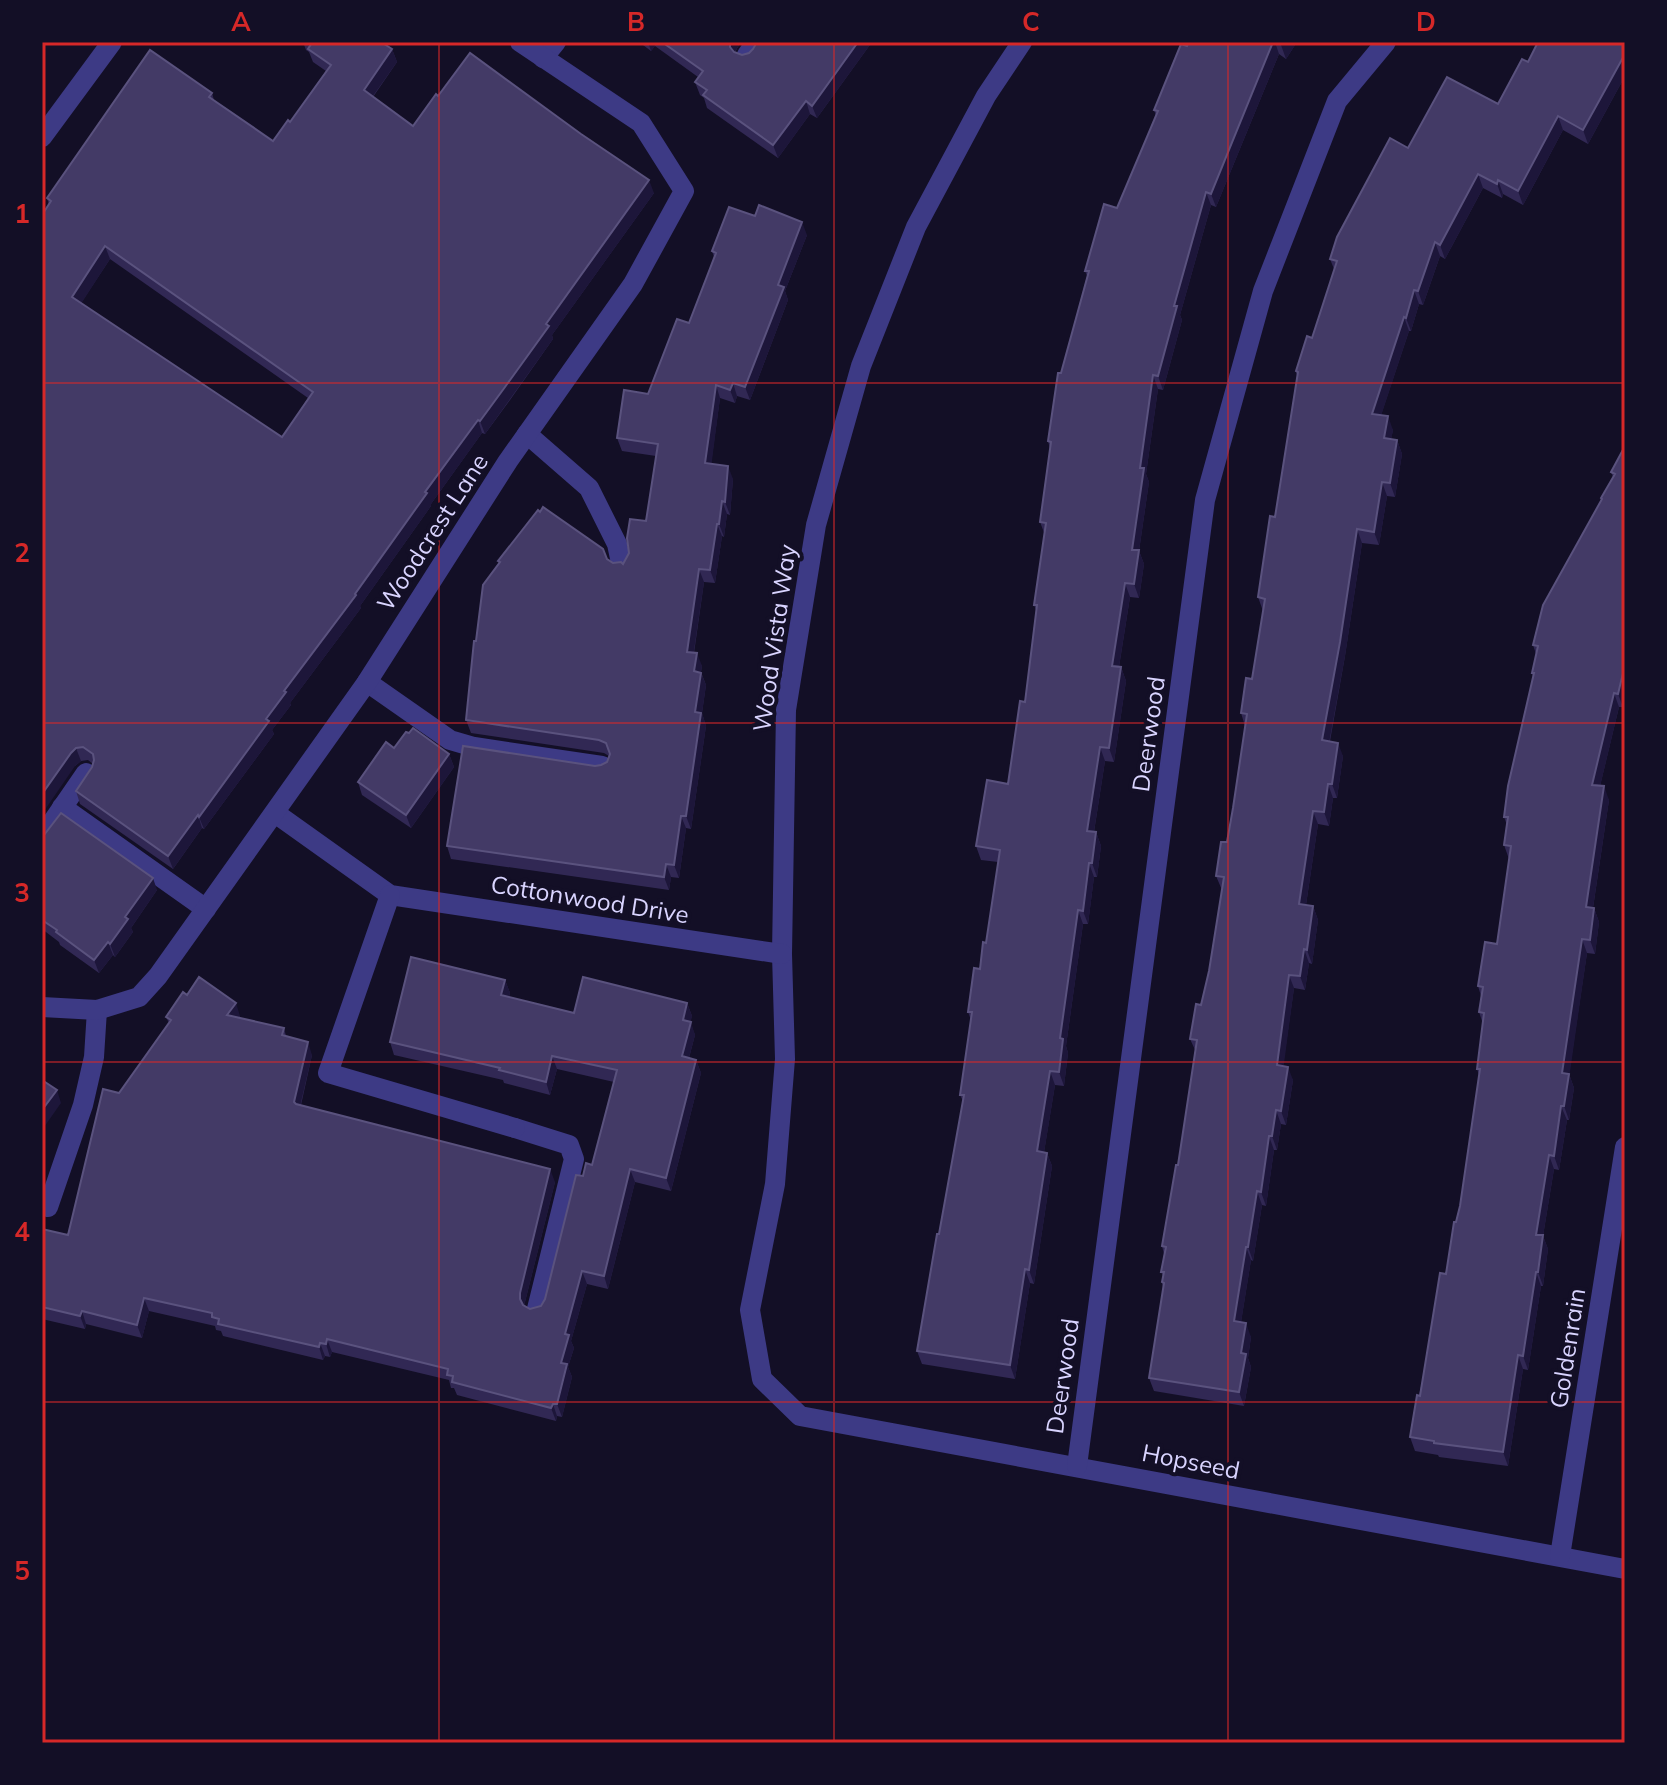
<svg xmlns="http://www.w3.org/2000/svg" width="1667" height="1785" viewBox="0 0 1667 1785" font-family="Mulish,sans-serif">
<rect width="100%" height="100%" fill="#130f26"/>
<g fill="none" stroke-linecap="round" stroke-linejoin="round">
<!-- service -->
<g stroke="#3d3a85" stroke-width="20">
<path d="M747,55l9,-13"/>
<path d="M543,58l13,-16"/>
<path d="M527,434l62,54 28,56 4,19"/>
<path d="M62,807l144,102"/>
<path d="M42,837l44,-64"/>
<path d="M515,1128l54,17 5,14 -37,150"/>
<path d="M48,1207l35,-102 11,-48 3,-47"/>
</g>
<!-- minor -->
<g stroke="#3d3a85" stroke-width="20">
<path d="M1022,42l-36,54 -70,131 -55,139 -45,159 -30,185 -4,244 3,105 -10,125 -25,126 12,69 38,37 825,153"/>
<path d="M42,137l70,-95"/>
<path d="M367,682l83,58 24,7 128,19"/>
<path d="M275,813l115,82 392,59"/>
<path d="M390,895l-62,178 187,55"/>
<path d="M42,1007l55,3 42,-13 19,-21 209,-294 141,-221 125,-177 51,-93 -43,-68 -121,-81"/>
<path d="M1077,1466l128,-966 58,-209 74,-190 49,-59"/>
<path d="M1560,1556l65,-409"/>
</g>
</g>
<!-- wall -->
<g fill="#312854" fill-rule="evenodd">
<path d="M303,42h78l11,7 5,13 -24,35 40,29 241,67 -102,142 1,4 -43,61 -25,34 -3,-1 -51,71v2l-71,100 1,2 -71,95 1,2 -19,25 2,4 -70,95 -2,-1 -29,41 -93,-65 -4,-13 17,-27 -5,-4 -7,1 -6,5 -26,-561 -2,-7 165,-105 2,7 59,41 17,-19 36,-51 -13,-9 -4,-10 -3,-2zM110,259l198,139 -26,39 -201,-134z"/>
<path d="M639,42h102l-6,10 7,3 130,-13 -55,76 -7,-4 -32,44 -71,-50 -3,-10 -4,-3 -5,-13 3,-5 -43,-31 -4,5z"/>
<path d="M1189,42h108l-11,17 -7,-5 -63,153 -5,-2 -31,110 2,5 -19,70 -5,-1 -12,85 3,8 -10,69 5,13 -5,34 -9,-1 -11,70h2l5,14 -12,81 -9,-1 -11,71h2l5,14 -4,31h-3l-6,47h-5l-17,122 2,7 -4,33 -9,-1 -11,67 3,1 5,13 -18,118 -4,-1 -15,96 -93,-15 -5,-13 46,-250 -3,-6 11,-75 -3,-8 18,-69 12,-81 -17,-2 -5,-14 32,-62 17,-82 11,-92 -2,-5 11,-70 -5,-13 10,-73 -2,-8 13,-68 26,-97 -2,-5 32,-63 39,-92 -2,-6z"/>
<path d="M1625,42v34l-37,68 -25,-14 -40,75 -20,-11 -1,4 -19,-10 -38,71 -5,-3 -17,49 -4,-1 -8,27h-2l-28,84 12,15 -2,9 6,1 5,14 -7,43 -8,-1 -8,49 -17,-2 -17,113 -15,85 13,15 -6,42h-4l-4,28 -11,-2 -12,81 7,1 5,14 -6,44 -3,-1 -4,27 -11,-2 -11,78 10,14 -7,45 -5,-1 -4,26h-3l-8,56 -4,-1 -9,56 -2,-1 -10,62 10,15 -3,21 3,9 -7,39 -90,-15 -5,-13 14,-90 -1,-6 1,-6 -2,-4 3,-18 -2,-8 16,-81 18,-113 -6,-13 11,-34 8,-34 13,-81 -6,-14 11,-34 6,-34 12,-82 -4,-13 11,-34 11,-68 -5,-14 17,-80 22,-141 -1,-5 16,-33 22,-69 -4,-10 78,-111 90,-44 30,-42z"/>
<path d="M807,235l-22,56 3,9 -38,100 -13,-4 -2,7 -15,-5 -9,66 22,15 -3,36 -3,-1 -3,23 -2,-1 -7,47 -11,-1 -10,71 8,13 -1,6 5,13 -4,28 4,13 -15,103 -5,-1 -7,50 -8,-1 -2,13 -218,-31 -4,-13 148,-80 6,-1 6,-3 2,-6 -5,-3 -133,-20 -5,-13 10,-79 23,-78 -1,-2 109,-2 6,4 10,1 23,-43 10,-65 -34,-5 -5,-13 31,-44 41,-71 25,-66 -2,-6z"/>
<path d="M1625,446v253l-2,8h-4l-19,79 9,14 -16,108h1l5,14 -4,32 -8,-1 -18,121 5,14 -5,32h-2l-8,50 -5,-1 -11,67 5,13 -5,37h-2l-13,84 -5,-1 -15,97 -69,-9 -1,-2 -23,-4 -5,-14 50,-231 19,-131 -2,-6 6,-45 -4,-12 2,-16 -3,-10 19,-42 12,-85 -5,-14 3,-20 -3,-8 29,-140 -1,-4 4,-19 -3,-9 69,-145 -1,-2 12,-21 -2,-5z"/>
<path d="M394,748l55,6 5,13 -43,61 -49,-33 -4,-13z"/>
<path d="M42,836l115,54 -26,38 2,4 -18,25 -2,-2 -14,18 -39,-28 -1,-3 -17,-13z"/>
<path d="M505,980l5,13 -1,4 65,16 113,-10 5,13 -2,6 5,13 -6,23 7,2 5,13 -30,118 -36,-9 -27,107 -21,-5 -16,57 3,7 -6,19 4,10 -10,40 -5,-1 -1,5 -99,-26 -3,-7h-3l-2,-8 -117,-28 -2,5 -5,-1 -2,4 -100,-24 -2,-5 -5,-1 -1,-4 -66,-15 -7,27 -56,-14 -1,5 -43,-10v-90l26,6 51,-142 50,-70 -3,-6 21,-22 53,21 -1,2 45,10 2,8 26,19 -11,50 254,77 -31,124 6,3 11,-3 4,-7 38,-123 9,-11 22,-83 -57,-13 -7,26 -46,-12 -1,-3 -109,-25 -4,-13z"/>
</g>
<!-- shaded-wall -->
<g fill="#1d163a">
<path d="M648,42h5l2,4 -4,5z"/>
<path d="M730,42h11l-7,11 -4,-6z"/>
<path d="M858,42h14l-55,76 -5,-12z"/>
<path d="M1273,42h2l4,12 -63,153 -5,-13z"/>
<path d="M1283,42h14l-11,17 -5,-14z"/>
<path d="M392,49l5,13 -29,41 -4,-13z"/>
<path d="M1625,54v22l-37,68 -5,-14z"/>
<path d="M806,101l4,13 -32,44 -5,-13z"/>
<path d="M1558,116l5,14 -40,75 -5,-14z"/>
<path d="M1478,174l5,14 -38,71 -5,-14z"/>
<path d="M649,180l5,13 -102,142 1,4 -68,95 -5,-13 66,-97z"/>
<path d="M1498,180l5,14 -1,4 -5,-14z"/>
<path d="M1206,192l5,13 -31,110 2,5 -19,70 -5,-14 16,-70z"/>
<path d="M802,222l5,13 -22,56 3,9 -38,100 -5,-13 33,-102z"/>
<path d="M1435,242l5,14 -17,49 -5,-14z"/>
<path d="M105,246l5,13 -33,51 -5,-13z"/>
<path d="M1414,290l5,14 -8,27 -5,-13z"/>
<path d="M1404,317l5,14 -32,97 -5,-14z"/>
<path d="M1153,375l5,14 -12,85 3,8 -10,69 5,13 -5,34 -5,-14 -2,-34 8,-82z"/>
<path d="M733,383l4,13 -2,7 -5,-13z"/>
<path d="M716,385l4,13 -10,78 -5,-13z"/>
<path d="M1388,416l5,14 -4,22 -5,-14z"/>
<path d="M478,420l4,13 -51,71v2l-71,100 1,2 -71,95 1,2 -19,25 2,4 -70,95 -5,-12 85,-126z"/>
<path d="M1397,440l5,14 -7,43 -5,-14z"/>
<path d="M728,466l5,13 -3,36 -5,-13z"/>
<path d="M1382,482l5,14 -8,49 -5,-13z"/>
<path d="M722,501l5,13 -3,23 -5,-13z"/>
<path d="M717,524l5,12 -7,47 -5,-13z"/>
<path d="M1357,529l5,14 -17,113 -18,98 -5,-14z"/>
<path d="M699,569l5,13 -12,82 -5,-12z"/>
<path d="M1125,583l5,14 -13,82 -5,-13z"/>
<path d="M697,653l5,13 -3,18 -5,-13z"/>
<path d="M1625,665v34l-2,8 -5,-13z"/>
<path d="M1121,667l5,14 -12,81 -5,-14z"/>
<path d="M701,673l5,12 -4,28 4,13 -15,103 -5,-13 9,-104z"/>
<path d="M1614,693l5,14 -22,92 -5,-14z"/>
<path d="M1338,743l5,13 -6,42 -5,-14z"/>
<path d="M1100,747l5,14 -13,83 -5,-13z"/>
<path d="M76,748l5,13 -6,5 -33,48v-20l29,-41z"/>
<path d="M449,754l5,13 -43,61 -5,-13z"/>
<path d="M1328,784l5,14 -4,28 -5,-14z"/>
<path d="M1604,786l5,14 -18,121 -5,-14z"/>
<path d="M1313,811l5,13 -14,94 -5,-14z"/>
<path d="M198,815l4,13 -29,41 -5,-13z"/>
<path d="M681,816l5,12 -7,50 -5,-13z"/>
<path d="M1096,832l5,14 -4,31 -5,-14z"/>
<path d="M1089,863l5,14 -6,47 -5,-13z"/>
<path d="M666,864l5,13 -2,13 -5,-13z"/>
<path d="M153,878l4,12 -26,38 2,4 -18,25 -5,-13 15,-27z"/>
<path d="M1313,906l5,14 -6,44 -5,-14z"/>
<path d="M1594,908l5,14 -4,32 -5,-14z"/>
<path d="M1078,910l5,14 -17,122 2,7 -4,33 -5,-14 1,-34z"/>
<path d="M1582,939l5,14 -19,133 1,-12 5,14 -5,32 -5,-14 -2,-33z"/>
<path d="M108,942l5,13 -14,18 -5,-13z"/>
<path d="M1304,949l5,14 -4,27 -5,-14z"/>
<path d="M1289,975l5,13 -12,91 -5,-14z"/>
<path d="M505,980l5,13 -4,15 -5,-13z"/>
<path d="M236,1003l4,13 -8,12 -5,-13z"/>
<path d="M687,1003l5,13 -3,14 2,-8 4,13 -9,34 -4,-13 1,-36z"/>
<path d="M308,1042l4,13 -14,60 -4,-13z"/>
<path d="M552,1056l5,13 -7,26 -4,-13z"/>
<path d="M696,1060l5,13 -30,118 -5,-13z"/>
<path d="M1288,1067l5,13 -7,45 -5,-14z"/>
<path d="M1050,1071l5,14 -13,80 -5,-14z"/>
<path d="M57,1090l4,13 -19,27v-20z"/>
<path d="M1561,1106l6,14 -8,50 -5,-14z"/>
<path d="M1276,1110l5,14 -4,26 -5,-14z"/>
<path d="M1269,1136l5,14 -8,56 -5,-14z"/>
<path d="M1047,1153l5,13 -18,118 -5,-14z"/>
<path d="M1549,1155l5,14 -11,67 5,13 -5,37 -5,-14 -2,-37z"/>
<path d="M550,1169l5,13 -31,124v6l-4,-13v-6z"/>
<path d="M630,1169l5,13 -27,107 -4,-13z"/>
<path d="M1257,1191l5,14 -9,56 -5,-14z"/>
<path d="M1246,1247l5,13 -12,75 -5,-14z"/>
<path d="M1025,1269l5,14 -15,96 -5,-14z"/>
<path d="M582,1271l5,13 -16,57 3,7 -6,19 4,10 -10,40 -5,-13 8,-70z"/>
<path d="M1536,1272l5,14 -13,84 -5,-14z"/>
<path d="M144,1298l5,13 -7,27 -5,-13z"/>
<path d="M82,1311l4,13 -1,5 -5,-13z"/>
<path d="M1246,1323l5,14 -3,21 3,9 -7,39 -5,-14 2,-39z"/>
<path d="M327,1339l5,13 -2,5 -4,-13z"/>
<path d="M320,1343l5,13 -2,4 -4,-13z"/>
<path d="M1518,1355l5,14 -15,97 -5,-14z"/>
<path d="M553,1404l4,12 -1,5 -5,-13z"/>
</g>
<!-- building -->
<g fill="#433a66" stroke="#5a527e" stroke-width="2" fill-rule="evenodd">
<path d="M308,42h73l11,7 -28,41 49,36 23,-32 2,2 32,-43 111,81 68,46 -103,144 3,2 -44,61 -25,34 -2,-1 -53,72 2,1 -72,101 1,1 -72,96 2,1 -20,27 3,2 -70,96 -1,-2 -30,41 -92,-65 16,-24 2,-7 -1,-6 -10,-7 -7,1 -5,5 -29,41v-579l9,-14 -4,-3 103,-148 62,43 -3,4 64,44 15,-21 2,2 41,-57 -23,-16 3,-5zM105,246l208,146 -31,45 -210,-140z"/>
<path d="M662,42h68v5l4,5 8,3 7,-2 4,-4 4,-7h101l-46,64 -6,-5 -33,44 -70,-50 4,-5 -12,-8 8,-11z"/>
<path d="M1189,42h84l-62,152 -5,-2 -32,114h3l-19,70 -5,-1 -13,93h4l-12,82h7l-5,34 -9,-1 -13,83 9,1 -12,81 -9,-1 -13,84 9,1 -4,31h-3l-6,48 -5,-1 -18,128 3,1 -4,33 -9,-1 -13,80 10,2 -18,117 -4,-1 -15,96 -93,-14 20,-117h2l25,-139h-4l12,-83h-4l6,-44 6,1 3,-27 3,1 14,-93 -24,-4 11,-66 21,4 12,-83 5,1 12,-97h-3l12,-82 -6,-1 11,-80 -3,-1 10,-68h3l28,-102h-4l19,-67 13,4 41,-97 -4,-1 27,-66 6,2z"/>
<path d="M1538,42h87v12l-42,76 -25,-14 -40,75 -20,-11 -1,4 -19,-10 -38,71 -5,-3 -17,49 -4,-1 -8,28 -2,-1 -32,97 16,2 -4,22 13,2 -7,43 -8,-1 -8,50 -17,-3 -17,113 -18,98 16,3 -6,41h-4l-4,28 -11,-1 -14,93 14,2 -6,44 -3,-1 -4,27 -11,-1 -12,90 11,2 -7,44 -5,-1 -4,26h-3l-8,56 -4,-1 -9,56h-2l-12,74 12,2 -5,30 5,1 -7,38 -90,-14 15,-95 -2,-1 2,-10h-3l5,-25 -4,-1 14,-81h2l19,-125 -7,-1 6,-35 5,1 8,-34 15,-94 -8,-1 5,-34h6l6,-34 14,-94 -6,-1 5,-35 6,1 13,-80 -7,-2 12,-81 5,1 23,-145 -2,-1 11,-35 5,2 25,-77 -7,-2 7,-22 53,-99 18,10 39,-71 51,27 24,-45 6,3z"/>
<path d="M759,205l43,17 -24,63 6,2 -39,100 -12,-4 -3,7 -14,-5 -11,78 23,3 -3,36 -3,-1 -3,23h-2l-7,46 -11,-1 -12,83 10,1 -3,18 7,2 -6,39 6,1 -15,103h-5l-7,49 -8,-1 -2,13 -217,-31 16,-100 132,20 6,-1 6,-3 3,-8 -4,-11 -7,-3 -133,-20 8,-79h2l7,-56 17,-23 -2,-1 40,-51 2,2 3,-5 60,42 4,10 6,4 8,-1 2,2 6,-11 -2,-15 3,-19 16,2 12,-77 -41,-6 7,-48 24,4 29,-75 12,4 27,-70 -4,-2 17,-44 26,9z"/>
<path d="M1625,446v219l-7,29 -4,-1 -22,92 12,1 -18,121 8,1 -4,32 -8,-1 -20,134 7,1 -5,32h-3l-7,50 -5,-1 -13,80h7l-5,37h-2l-13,84 -5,-1 -15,97 -69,-9v-2l-24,-4 7,-42 3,1 20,-123 6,1 8,-52h2l4,-16 20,-137h-3l7,-56 -5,-1 4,-25 -5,-1 7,-44 12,2 14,-98 -7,-1 4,-28h-4l4,-31 26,-113h-2l6,-27 -5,-1 10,-40 59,-106 -1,-1 14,-24 -4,-2z"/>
<path d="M413,728l36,26 -43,61 -48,-33 28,-40 8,6 12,-16 3,1z"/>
<path d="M61,813l92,65 -28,39 3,2 -18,25 -2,-2 -14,18 -38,-28 1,-2 -15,-10v-84l2,-1z"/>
<path d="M411,957l94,23 -4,15 73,18 9,-36 104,26 -4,17 8,2 -9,34 14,4 -30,118 -36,-9 -26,107 -22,-5 -17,63 4,1 -8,28 6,1 -10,40h-4l-2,4 -99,-26 1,-6 -6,-1 1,-6 -121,-30 -1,5 -6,-1 -1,4 -101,-23 1,-5 -7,-2v-4l-68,-15 -7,27 -55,-14 -2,5 -38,-9v-78l26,6 35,-146 16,4 52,-73 -5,-3 17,-25 4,3 12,-18 37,26 -9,12 57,13 -2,7 26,7 -14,60 2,2 254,65 -30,124v6l3,6 7,4 11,-3 4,-7 31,-124 7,1 3,-13 6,2 25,-95 -65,-14 -6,26 -47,-12 1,-2 -110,-26z"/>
<path d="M42,1080l15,10 -15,20z"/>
</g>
<!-- grid -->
<path fill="none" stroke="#d62828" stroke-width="2" stroke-opacity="0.55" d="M439,42v1701M834,42v1701M1228,42v1701M42,383h1583M42,723h1583M42,1062h1583M42,1402h1583"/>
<g text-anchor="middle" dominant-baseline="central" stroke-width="8" stroke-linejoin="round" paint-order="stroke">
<!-- street labels -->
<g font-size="24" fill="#d9d4ff" stroke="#130f26">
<text transform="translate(432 532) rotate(-57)">Woodcrest Lane</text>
<text transform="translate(774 638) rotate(-82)">Wood Vista Way</text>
<text transform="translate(1148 734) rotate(-82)">Deerwood</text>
<text transform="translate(590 899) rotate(9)">Cottonwood Drive</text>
<text transform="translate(1567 1348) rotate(-81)">Goldenrain</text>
<text transform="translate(1062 1376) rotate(-82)">Deerwood</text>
<text transform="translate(1191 1461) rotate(11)">Hopseed</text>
</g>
</g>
<!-- border -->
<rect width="1667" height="1785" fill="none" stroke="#130f26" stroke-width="88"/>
<rect x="44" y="44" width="1579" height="1697" fill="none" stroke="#d62828" stroke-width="3"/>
<g font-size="26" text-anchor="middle" font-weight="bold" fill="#d62828">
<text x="241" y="31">A</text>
<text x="636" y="31">B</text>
<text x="1031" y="31">C</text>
<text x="1426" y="31">D</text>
<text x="22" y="223">1</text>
<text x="22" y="562">2</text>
<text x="22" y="902">3</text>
<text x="22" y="1241">4</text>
<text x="22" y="1580">5</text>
</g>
</svg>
